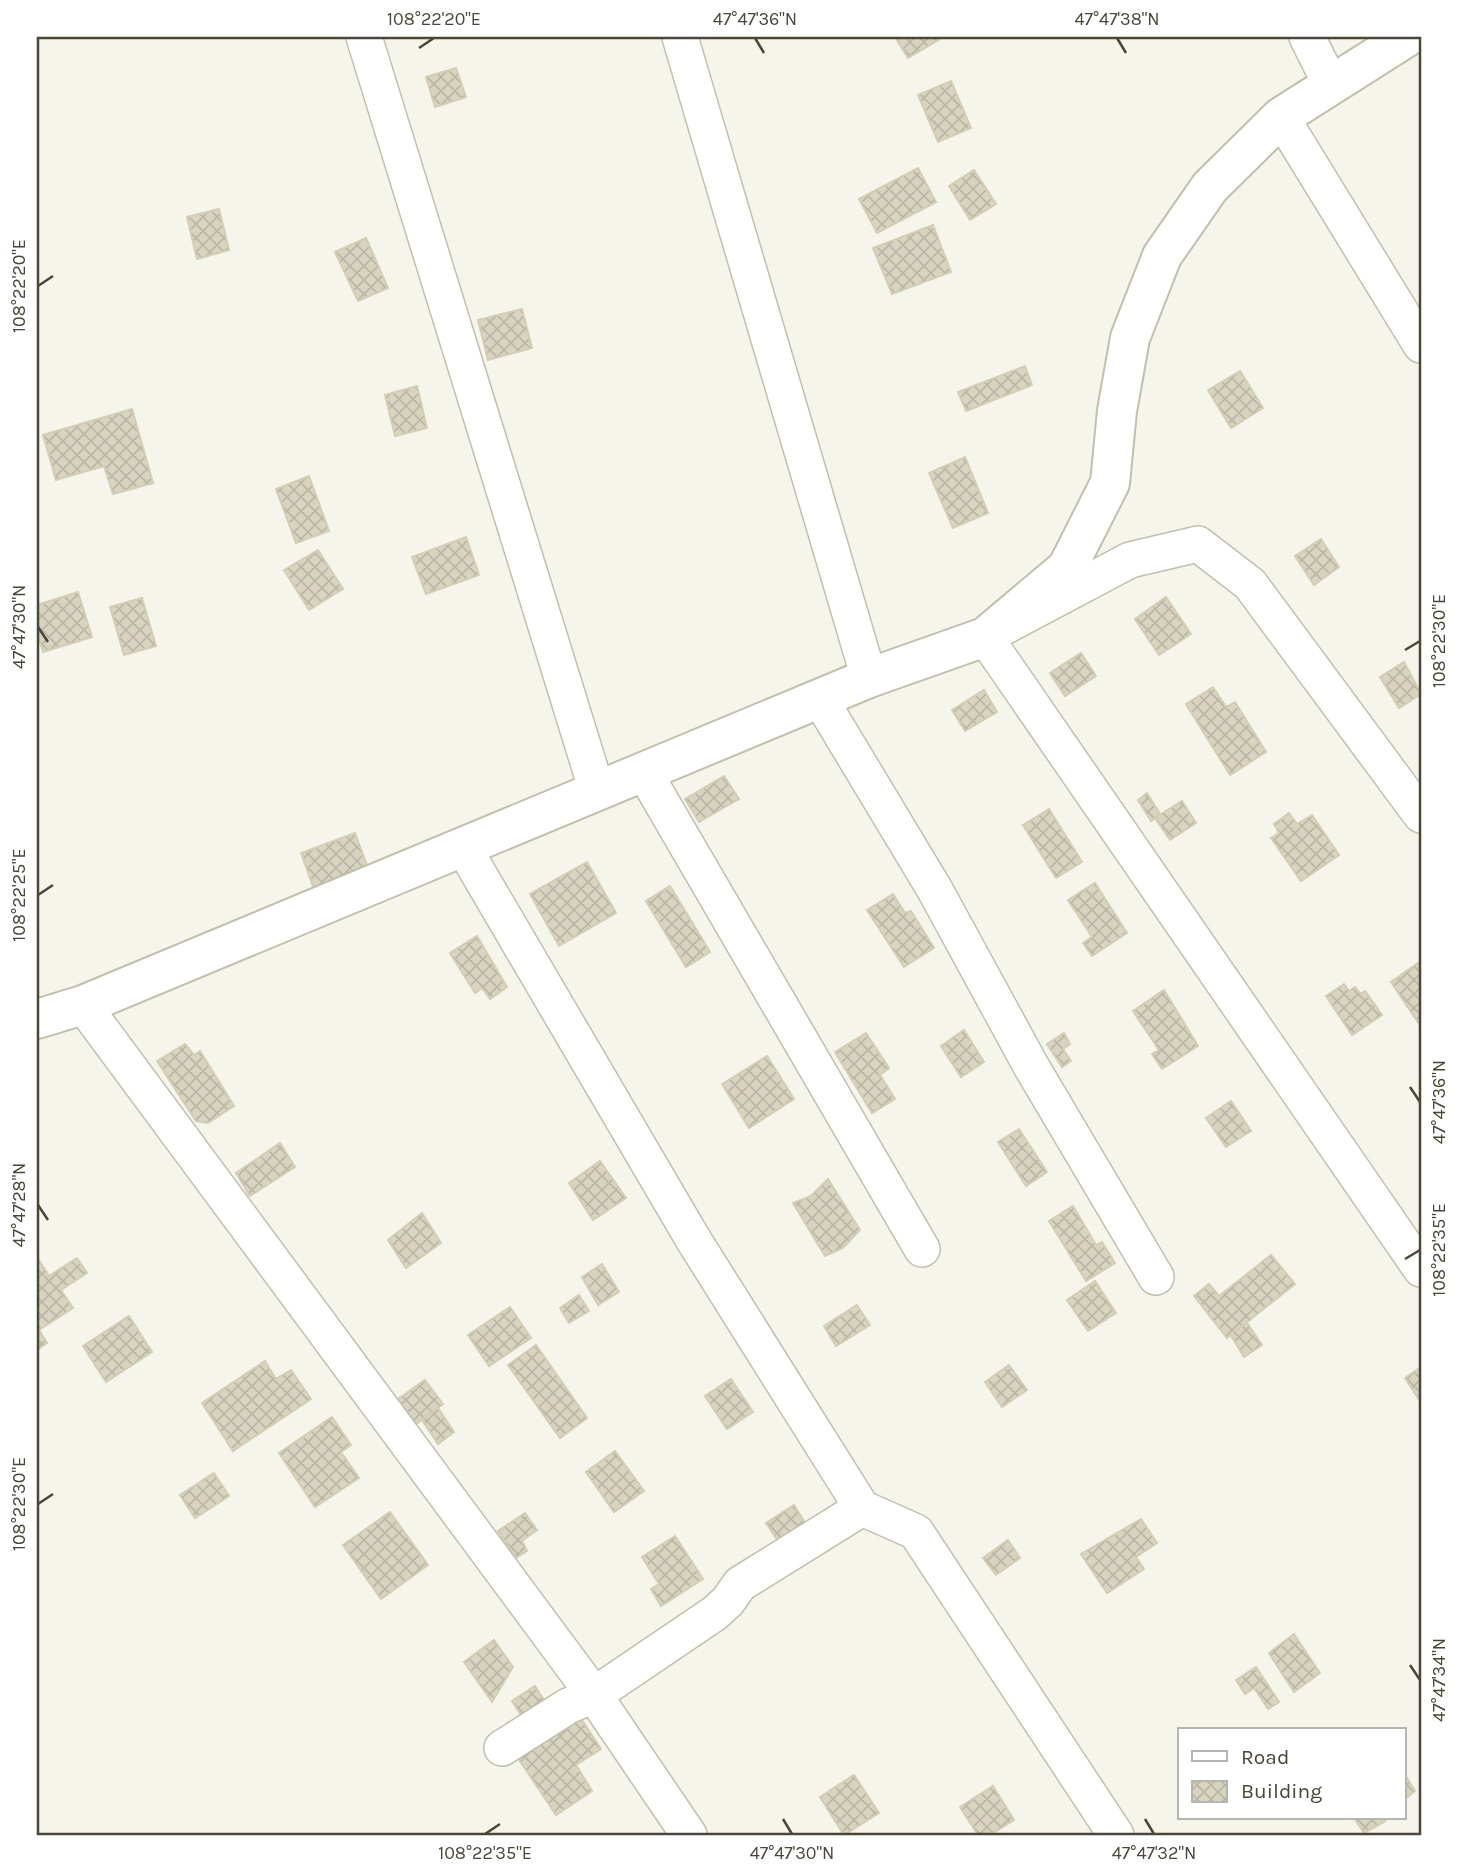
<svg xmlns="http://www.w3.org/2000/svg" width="1458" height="1872" viewBox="0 0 1458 1872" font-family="Karla,sans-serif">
<defs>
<pattern id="building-cross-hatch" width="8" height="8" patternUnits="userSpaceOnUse" patternTransform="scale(1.75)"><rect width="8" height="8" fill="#d8d4c0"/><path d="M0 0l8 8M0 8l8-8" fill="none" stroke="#bbb7a6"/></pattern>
</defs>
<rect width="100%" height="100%" fill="#f6f5eb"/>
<!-- building -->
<g fill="url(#building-cross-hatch)" stroke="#d3ceb3" stroke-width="2">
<path d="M895,37h44l1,2 -32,19z"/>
<path d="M456,68l10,29 -31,10 -9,-30z"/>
<path d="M951,81l20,47 -33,14 -20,-47z"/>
<path d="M918,168l18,34 -59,31 -18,-34z"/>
<path d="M974,170l22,34 -26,16 -21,-34z"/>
<path d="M219,209l10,41 -32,9 -10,-42z"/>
<path d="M933,225l18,47 -59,22 -19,-46z"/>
<path d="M366,238l22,50 -30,13 -23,-49z"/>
<path d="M522,309l10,39 -44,12 -10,-40z"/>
<path d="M1025,366l7,19 -66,26 -8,-19z"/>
<path d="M1240,371l23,37 -32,20 -23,-38z"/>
<path d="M417,386l10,42 -32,8 -10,-41z"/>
<path d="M132,409l21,74 -40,11 -9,-28 -48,14 -13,-45z"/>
<path d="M965,457l23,56 -35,15 -24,-55z"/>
<path d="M309,476l20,55 -33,12 -20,-54z"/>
<path d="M466,537l13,38 -53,19 -14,-37z"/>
<path d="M1321,539l18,28 -25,18 -19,-29z"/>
<path d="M318,550l25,39 -34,21 -25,-40z"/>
<path d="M78,592l14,45 -49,15 -6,-19v-28z"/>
<path d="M1166,597l25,37 -32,21 -24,-36z"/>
<path d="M142,598l14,48 -32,9 -14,-48z"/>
<path d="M1081,653l15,23 -31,20 -15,-23z"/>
<path d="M1404,662l17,32 -22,14 -19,-31z"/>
<path d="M1213,687l13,20 9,-5 31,50 -36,23 -44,-71z"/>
<path d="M984,690l13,22 -32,19 -13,-21z"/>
<path d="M724,776l15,23 -40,23 -14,-23z"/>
<path d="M1147,793l13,21 -9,7 -13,-21z"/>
<path d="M1182,801l14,22 -26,17 -15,-22z"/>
<path d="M1049,809l33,53 -26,16 -33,-53z"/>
<path d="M1289,813l8,11 15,-9 27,40 -38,26 -30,-43 8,-5 -5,-9z"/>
<path d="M355,833l14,38 -54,21 -14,-39z"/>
<path d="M587,862l29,51 -57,33 -29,-52z"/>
<path d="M1095,883l32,50 -35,23 -9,-13 9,-6 -24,-37z"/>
<path d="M670,886l40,66 -24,15 -40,-66z"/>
<path d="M893,894l12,19 6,-2 23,37 -30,19 -37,-57z"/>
<path d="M477,936l30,51 -17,12 -8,-11 -7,5 -25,-40z"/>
<path d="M1418,963l3,5v59l-30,-45z"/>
<path d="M1344,984l5,7 6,-4 6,7 4,-3 17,24 -30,20 -26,-39z"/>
<path d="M1164,990l34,56 -36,23 -10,-15 7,-4 -26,-39z"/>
<path d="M964,1030l20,32 -23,15 -20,-31z"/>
<path d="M866,1033l23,35 -9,7 15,24 -23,14 -37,-61z"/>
<path d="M1064,1033l6,11 -7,5 8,12 -9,6 -15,-23z"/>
<path d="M185,1044l9,11 6,-4 34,55 -26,17 -12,-2 -39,-60z"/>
<path d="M767,1056l27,43 -45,29 -27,-44z"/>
<path d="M1231,1101l20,30 -25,16 -20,-29z"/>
<path d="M1019,1129l28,43 -21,14 -28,-44z"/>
<path d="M280,1143l15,24 -45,29 -14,-23z"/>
<path d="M600,1161l26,37 -33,22 -24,-37z"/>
<path d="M828,1179l32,51 -17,18 -18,8 -32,-53 18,-7z"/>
<path d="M1073,1206l23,39 6,-3 13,21 -29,18 -37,-60z"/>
<path d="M422,1213l19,30 -35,25 -18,-28z"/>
<path d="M1271,1255l24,29 -68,54 -33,-42 15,-12 10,12z"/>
<path d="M37,1257l12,19 28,-18 10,15 -26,17 12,18 -34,22 8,13 -10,7z"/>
<path d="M602,1264l17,28 -21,13 -16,-28z"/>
<path d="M1095,1281l21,32 -28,18 -21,-31z"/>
<path d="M579,1295l10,16 -20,12 -9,-15z"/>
<path d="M857,1305l13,20 -34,21 -12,-20z"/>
<path d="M510,1307l21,31 -42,28 -21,-31z"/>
<path d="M129,1316l23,36 -46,30 -23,-36z"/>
<path d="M1247,1323l15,22 -18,12 -14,-23z"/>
<path d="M536,1345l51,73 -27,20 -52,-73z"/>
<path d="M265,1361l11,18 15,-9 20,29 -78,52 -31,-48z"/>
<path d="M1009,1365l18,25 -25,17 -17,-25z"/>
<path d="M1421,1367v36l-16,-25z"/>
<path d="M731,1379l22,33 -26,17 -22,-33z"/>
<path d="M425,1380l18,24 -27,20 -18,-25z"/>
<path d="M438,1408l16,24 -16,12 -16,-24z"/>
<path d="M332,1417l19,28 -10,7 18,26 -44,29 -36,-54z"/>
<path d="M615,1451l29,40 -30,21 -28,-40z"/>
<path d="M214,1473l15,23 -34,22 -15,-23z"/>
<path d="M794,1505l13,21 -27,18 -14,-21z"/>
<path d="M390,1512l38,53 -47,34 -38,-54z"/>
<path d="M525,1513l12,17 -15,11 5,10 -11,7 -18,-27z"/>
<path d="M1141,1519l16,24 -21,14 8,12 -37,24 -26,-39z"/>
<path d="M675,1536l28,43 -42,27 -10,-17 8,-5 -17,-27z"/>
<path d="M1008,1540l12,18 -24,17 -13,-17z"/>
<path d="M1294,1634l26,39 -26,19 -25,-39z"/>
<path d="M494,1640l19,27 -21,35 -28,-40z"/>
<path d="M1256,1667l23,35 -11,7 -14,-21 -9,6 -9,-14z"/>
<path d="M535,1686l16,25 -23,15 -16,-25z"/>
<path d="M580,1717l21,32 -25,16 16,26 -36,24 -38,-57z"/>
<path d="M1404,1773l11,18 -11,9z"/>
<path d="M854,1775l25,38 -35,22 -24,-38z"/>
<path d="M993,1786l21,34 -24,15h-12l-18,-28z"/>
<path d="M1354,1818h34l-4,4 -20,11z"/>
</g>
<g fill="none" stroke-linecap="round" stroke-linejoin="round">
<!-- minor casing -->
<g stroke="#c2bfad" stroke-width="38">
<g id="minor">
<path d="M364,37l233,754"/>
<path d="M680,37l189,641"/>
<path d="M1307,37l24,48"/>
<path d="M1281,117l140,228"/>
<path d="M820,699l115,191 96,176 125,211"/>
<path d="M644,772l278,477"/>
<path d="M1421,815l-171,-231 -52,-40 -68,16 -145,77 436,632"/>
<path d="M463,847l230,392 169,269 54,24 200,303"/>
<path d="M83,1005l511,690 95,140"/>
<path d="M502,1748l66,-42 26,-11 121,-82 13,-12 12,-17 122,-76"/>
</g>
</g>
<!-- tertiary casing -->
<g stroke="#c2bfad" stroke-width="42">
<path id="tertiary" d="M37,1019l46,-14 786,-327 116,-41 82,-69 43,-85 7,-72 13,-73 32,-82 48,-69 71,-70 126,-80"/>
</g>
<!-- minor -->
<use href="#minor" stroke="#fff" stroke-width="35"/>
<!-- tertiary -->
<use href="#tertiary" stroke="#fff" stroke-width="38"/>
</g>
<!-- ticks -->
<path fill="none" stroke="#4b4738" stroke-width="2.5" d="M755,38l9,15M1117,38l9,15M419,48l15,-10M38,286l15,-10M38,627l10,15M1405,650l15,-9M38,895l15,-10M1410,1087l10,15M38,1205l10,15M1405,1259l15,-9M38,1504l15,-10M1410,1665l10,15M783,1819l9,15M1145,1819l9,15M485,1834l15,-10"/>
<!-- border -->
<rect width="1458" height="1872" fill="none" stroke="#ffffff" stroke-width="77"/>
<!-- legend -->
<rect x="1178" y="1728" width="228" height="91" fill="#ffffff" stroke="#b7b5af" stroke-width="2"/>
<rect x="1192" y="1751" width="35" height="10" fill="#ffffff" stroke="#b7b5af" stroke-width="2"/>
<text x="1241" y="1764" font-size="21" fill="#4b4738">Road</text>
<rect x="1192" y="1781" width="35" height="21" fill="url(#building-cross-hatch)" stroke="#b7b5af" stroke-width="2"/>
<text x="1241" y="1798" font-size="21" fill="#4b4738">Building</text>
<rect x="38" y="38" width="1382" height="1796" fill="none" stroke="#4b4738" stroke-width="2.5"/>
<g font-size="18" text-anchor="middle" fill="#4b4738">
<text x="434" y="25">108°22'20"E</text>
<text x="755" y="25">47°47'36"N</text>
<text x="1117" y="25">47°47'38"N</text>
<text transform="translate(19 286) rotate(-90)" y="6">108°22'20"E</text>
<text transform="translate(19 627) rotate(-90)" y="6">47°47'30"N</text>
<text transform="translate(1439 641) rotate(-90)" y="6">108°22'30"E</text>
<text transform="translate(19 895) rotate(-90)" y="6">108°22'25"E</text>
<text transform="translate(1439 1102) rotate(-90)" y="6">47°47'36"N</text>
<text transform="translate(19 1205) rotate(-90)" y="6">47°47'28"N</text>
<text transform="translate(1439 1250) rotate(-90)" y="6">108°22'35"E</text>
<text transform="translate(19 1504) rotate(-90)" y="6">108°22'30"E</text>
<text transform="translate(1439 1680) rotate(-90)" y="6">47°47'34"N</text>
<text x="485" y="1859">108°22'35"E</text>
<text x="792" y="1859">47°47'30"N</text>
<text x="1154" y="1859">47°47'32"N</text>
</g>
</svg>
